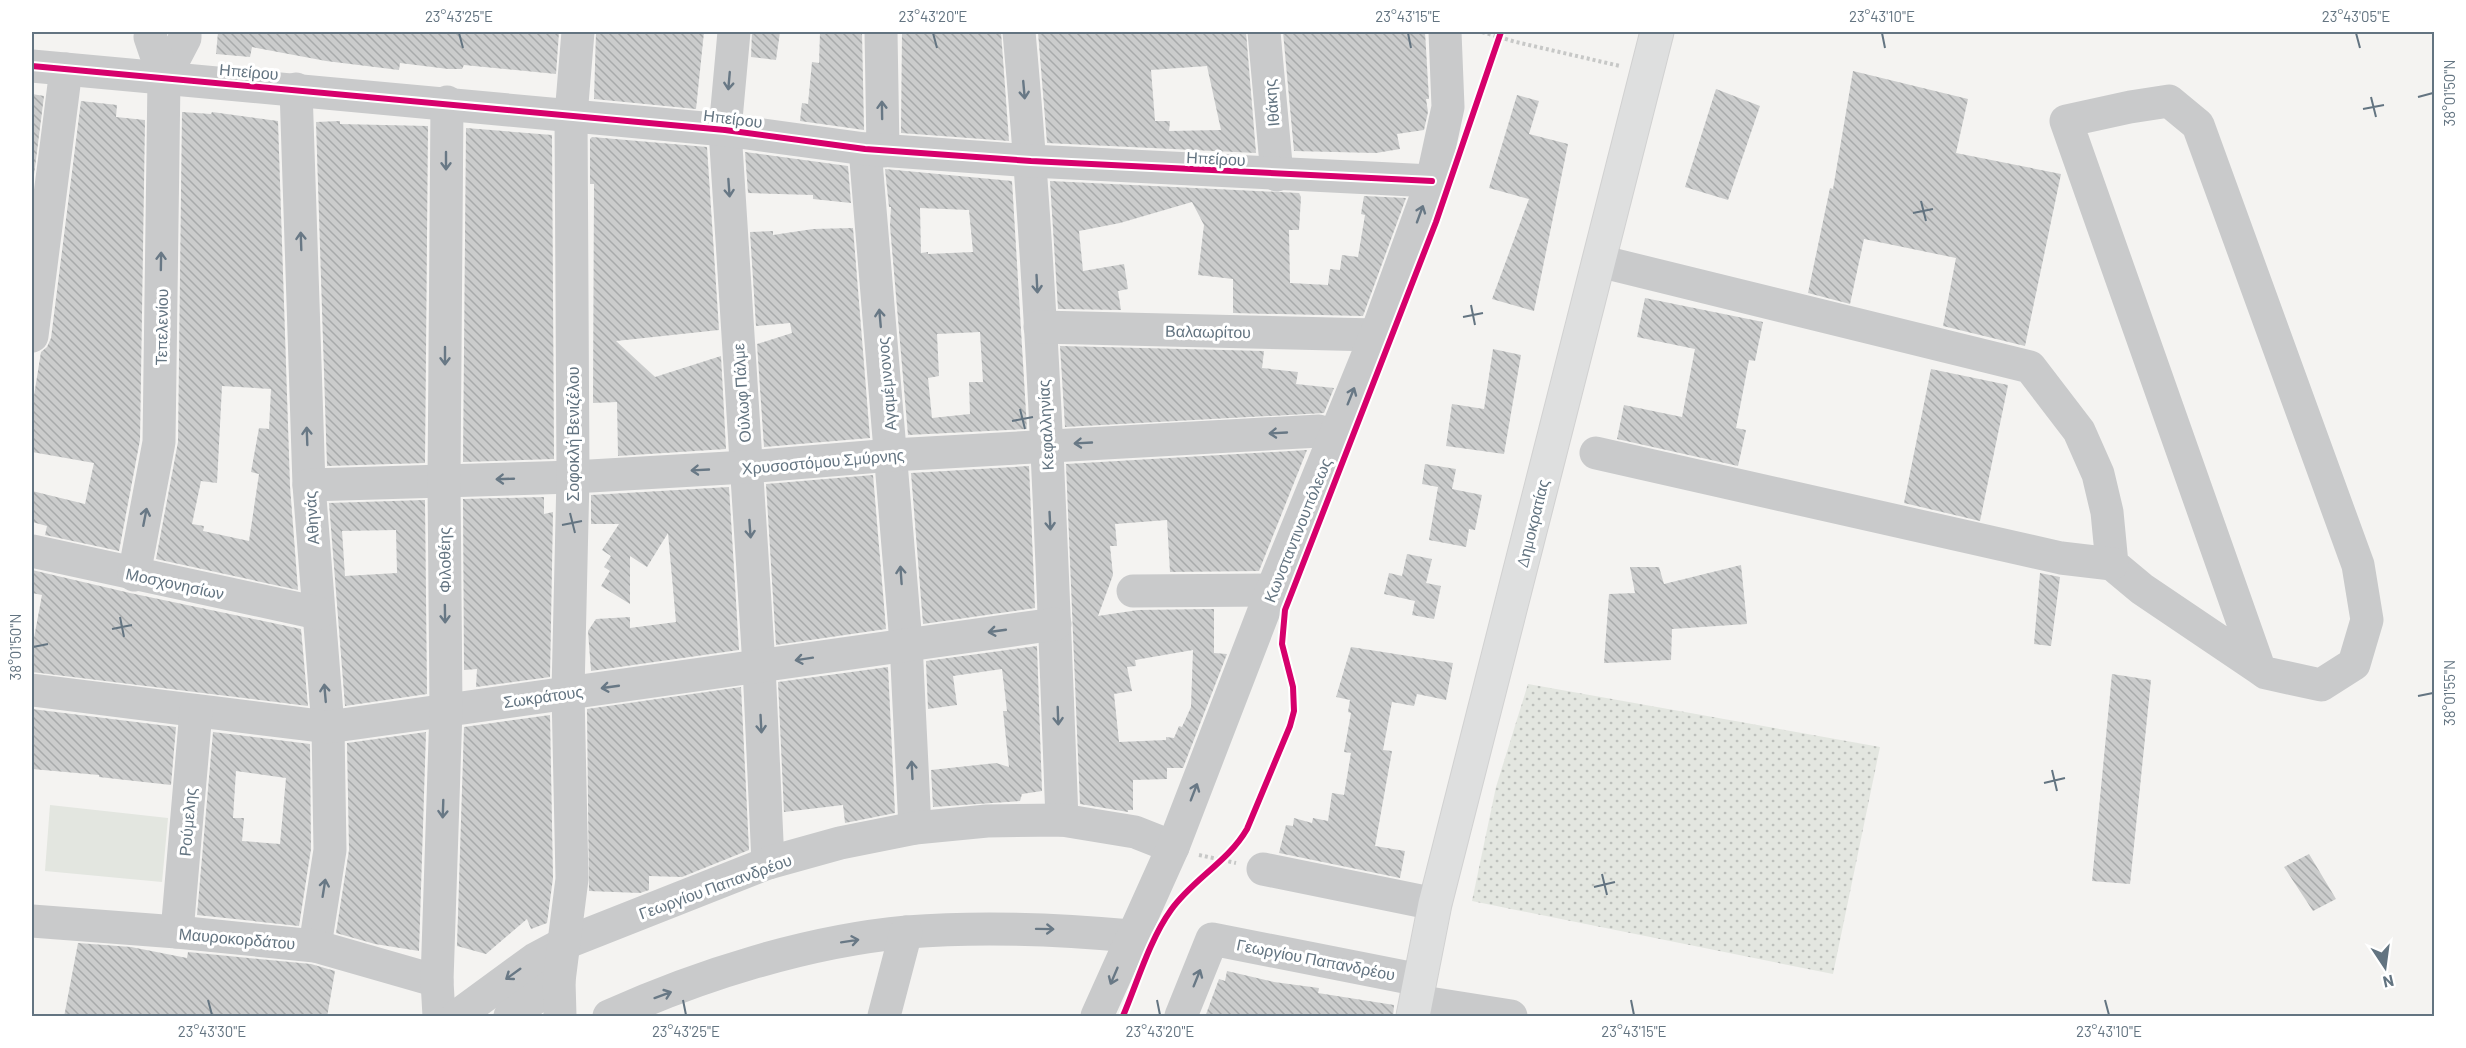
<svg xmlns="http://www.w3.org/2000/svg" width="2466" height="1048" viewBox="0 0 2466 1048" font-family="Barlow,sans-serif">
<defs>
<pattern id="park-dots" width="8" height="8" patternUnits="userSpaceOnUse" patternTransform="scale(1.5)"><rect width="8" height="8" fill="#e3e6e0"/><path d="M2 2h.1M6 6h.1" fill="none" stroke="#bcbfbb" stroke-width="1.8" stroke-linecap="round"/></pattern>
<pattern id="building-back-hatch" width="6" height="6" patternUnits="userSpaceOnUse" patternTransform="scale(1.5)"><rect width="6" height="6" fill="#cbcccc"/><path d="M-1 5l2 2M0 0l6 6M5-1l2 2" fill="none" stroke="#a8aaab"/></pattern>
</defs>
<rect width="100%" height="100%" fill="#f4f3f1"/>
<!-- grass -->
<path fill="#e3e6e0" d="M50,805l118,13 -6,64 -117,-11z"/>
<!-- park -->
<path fill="url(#park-dots)" d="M1528,684l352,63 -47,227 -361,-73 24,-114z"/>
<!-- building -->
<g fill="url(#building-back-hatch)" fill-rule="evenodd">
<path d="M218,32h341l-3,42 -92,-9 -2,4h-14l-48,-6 -1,7 -73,-9 -74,-14 -2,10 -34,-3z"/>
<path d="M596,32h108l-8,77 -102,-10z"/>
<path d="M752,32h28l-4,28 -25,-3z"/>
<path d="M820,32h42l2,98 -64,-9 2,-18 6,1 4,-42 7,1z"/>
<path d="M902,32h99l8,109 -108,-8z"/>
<path d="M1038,32h208l10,121 -209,-10zM1207,66l14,64 -52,1 1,-10h-15l-4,-51z"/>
<path d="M1283,32h142l4,67h-3l2,13 -4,18 -27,4 3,15 -24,4 -82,-2z"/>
<path d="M1853,71l115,28 -12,54 105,21 -36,172 -82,-20 13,-68 -92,-19 -14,65 -42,-11 22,-105 3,1z"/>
<path d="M1716,89l44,17 -32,94 -43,-13z"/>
<path d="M32,94l12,2 -12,95z"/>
<path d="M1517,95l22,6 -10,33 39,10 -34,167 -42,-12 37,-100 -40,-11z"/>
<path d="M81,101l36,4 -1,12 29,3 -5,320 -21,111 -74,-16 2,-9 -15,-4v-31l53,13 9,-41 -62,-11v-44l9,-56 6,-5 4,-9z"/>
<path d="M182,112l29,2 1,-2 66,9 12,365 8,104 -142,-31 22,-117zM222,386l49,3 -2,40 -10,-1 -8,44 8,2 -10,67 -46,-10 1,-5 -12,-2 9,-43 16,2z"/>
<path d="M340,121v3l88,2 -3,337 -98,3 -11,-344z"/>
<path d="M466,128l86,7 2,324 -91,3z"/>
<path d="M592,137l115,10 12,183 -103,11 39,36 66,-21 5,93 -108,7 -1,-54 -24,1 1,-219h-4v-45z"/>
<path d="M745,152l103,14 3,37 -38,-4v-4l-65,-2z"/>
<path d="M885,169l127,12 15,248 -119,6 -18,-209 1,-19h-2zM920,208l49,2 4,42 -45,2v-2l-7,1zM980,332l3,50h-14l1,32 -38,4 -4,-40 11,-2 -2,-42z"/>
<path d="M1050,181l249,12 2,4 -2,33h-10l1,53 38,2 2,-16 10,1 2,-15 16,2 7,-42 -4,-1 3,-18 42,2 -43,118 -130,-3v-34l-35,-4 6,-50 -12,-23 -72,21 -41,8 4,40 41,-7 4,25 -10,2 3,19 -63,-1z"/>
<path d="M853,228l17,210 -106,9 -7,-103 35,-11 -2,-10 -34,3 -6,-94 23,-1v4l40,-6z"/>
<path d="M1645,298l118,24 -8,39 -6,-1 -13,68 10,2 -8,36 -121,-27 7,-34 58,12 13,-68 -58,-12z"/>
<path d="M1060,346l204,5 -2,17 36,4 -2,12 38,4 -10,25 -259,14z"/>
<path d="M1493,349l28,6 -17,99 -58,-8 6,-42 32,5z"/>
<path d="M1931,369l77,16 -28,136 -76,-18z"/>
<path d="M1307,450l-48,121 -89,1 -3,-52 -52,4 2,22h-7l3,29 -15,41 40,-6 76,-1v44l13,1 -44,114h-16v11l-34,1v30h-5v2l-48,-8 -14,-340zM1193,650l-2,57 -9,20 -3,-1 -5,12 -8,-1v3l-47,2 -5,-48 18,-3 -5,-24 9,-1 -1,-6z"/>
<path d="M1425,464l31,5 -4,20 30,6 -7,35 -6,-1 -3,18 -37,-7 9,-53 -16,-3z"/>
<path d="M1029,466l6,142 -112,16 -12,-151z"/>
<path d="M873,475l13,154 -110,16 -10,-161z"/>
<path d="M729,487l10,163 -148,21 -3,-40 8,-12 34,-2v11l46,-6 -8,-89 -21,34 -17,-11v48l-29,-18 9,-15 -6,-4 7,-11 -9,-6 17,-26h-28v-29z"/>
<path d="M544,497v17l9,-2 -3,165 -74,10 1,-18 -13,1 -1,-171z"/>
<path d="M425,500l2,194 -82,12 -16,-203zM396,530l1,43 -52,3 -3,-45z"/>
<path d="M1407,554l25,5 -6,24 15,3 -7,33 -22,-4 3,-14 -31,-7 5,-21 13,3z"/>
<path d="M1741,565l6,59 -75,5 -1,31 -67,3 5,-69 26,-1 -5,-26h29l5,17z"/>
<path d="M32,570l98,23 171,36 7,77 -276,-34v-34h2l8,-43 -10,-2z"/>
<path d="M2040,573l20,4 -9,69 -17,-2z"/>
<path d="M1037,646l5,145 -20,3 -2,7 -87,6 -2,-37 65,-7 13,4 -6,-56h4l-5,-42 -49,7 4,29 -29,4 -2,-48z"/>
<path d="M1351,647l102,16 -7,37 -29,-6 -3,12 -22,-4 -9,48 9,1 -17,95 30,5 -5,27 -121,-25 7,-28 7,1 1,-8 18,5 1,-5 15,3 4,-28 12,2 7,-42 -7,-1 7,-39 -3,-1 2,-12 -14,-3z"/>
<path d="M888,667l7,146 -50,10 -2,-18 -59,7 -6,-130z"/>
<path d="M2112,674l39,6 -21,204 -38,-3z"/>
<path d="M741,687l8,163 -67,27 -33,-1v14l-9,3 -51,-2 -2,-182z"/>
<path d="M32,709l144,18 -5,58 -72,-8v-2l-67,-6z"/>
<path d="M550,715l3,163 -6,45 -16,6 -4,-10 -41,35 -29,-8 7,-219z"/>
<path d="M213,732l97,12 1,105 -12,77 -102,-11zM236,771l50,7 -6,66 -38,-3 2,-23h-11z"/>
<path d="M426,732l-7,219 -44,-7 -39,-11 13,-83 -2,-107z"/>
<path d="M2309,854l27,45 -23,12 -29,-44z"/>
<path d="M78,943l53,4 56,11 1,-6 123,12 24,7 -8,46h-263z"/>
<path d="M1227,971l47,11 45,6 -1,5 76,12 -1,12h-188l14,-38 6,2z"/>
</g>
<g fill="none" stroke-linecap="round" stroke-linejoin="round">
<!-- major casing -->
<g stroke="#d1d1d1" stroke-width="35">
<path id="major" d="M1413,1016l22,-112 222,-872"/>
</g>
<!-- path -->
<g stroke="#c7c8c7" stroke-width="4" stroke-dasharray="3 3" stroke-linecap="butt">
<path d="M1482,32l34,10 104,24"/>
<path d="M1199,855l37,8"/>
</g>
<!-- minor -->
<g stroke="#c9cacb" stroke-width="33">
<path d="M734,32l-9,98 34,536 9,197"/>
<path d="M881,32l2,119 -18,-2 41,494 9,185"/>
<path d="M1019,32c24,262 33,525 43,788"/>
<path d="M1264,32l13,143"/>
<path d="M32,66l693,64 140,19 166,12 401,20"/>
<path d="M164,78l21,-40v-6"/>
<path d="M296,89l13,396 19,242 2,123 -15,96"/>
<path d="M1599,261l431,106 49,64 19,43 9,38 5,52 30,25 117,79 7,5 55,12 33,-21 13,-44 -9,-55 -160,-440 -29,-24 -39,6 -64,14 193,547"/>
<path d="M1040,327l336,8"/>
<path d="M32,336l34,-267"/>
<path d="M1596,453l465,105 51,6"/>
<path d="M309,485l264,-8 173,-10 146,-12 427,-24 15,7"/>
<path d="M32,551l286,62"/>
<path d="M134,575l25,-133 5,-364 -14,-41 1,-5"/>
<path d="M1133,591l139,-1"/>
<path d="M32,690l296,37 727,-103"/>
<path d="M1263,869l172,35"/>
<path d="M32,921l145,11 138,14 122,35"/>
<path d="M177,932l19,-221"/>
<path d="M1416,1001l95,15"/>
<path d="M439,1016l-2,-35 9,-272 -2,-227 3,-380"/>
<path d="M457,1016l78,-57 28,-15 205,-81 72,-20 75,-15 72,-7 75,-1 73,12 38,15"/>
<path d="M510,1016l49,-35"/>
<path d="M560,1016l-1,-35 13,-102 -4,-187 5,-215 -2,-362 7,-83"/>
<path d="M609,1016c91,-41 199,-75 298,-84 75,-6 149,-3 224,4"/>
<path d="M884,1016l22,-84"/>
<path d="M1097,1016l76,-169 99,-257 104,-255 56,-154 16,-74 -3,-75"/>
<path d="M1181,1016l31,-77 208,41"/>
</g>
<!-- major -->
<use href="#major" stroke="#dedfdf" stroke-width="33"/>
<!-- cycleway casing -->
<g stroke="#fff" stroke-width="10">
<g id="cycleway">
<path d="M32,66l693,64 140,19 166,12 401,20"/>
<path d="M1123,1016c14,-33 27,-77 48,-106 22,-31 57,-48 76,-81l43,-103 4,-15 -1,-24 -11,-43 3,-34 151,-388 65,-190"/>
</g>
</g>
<!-- cycleway -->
<use href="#cycleway" stroke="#d6006c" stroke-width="6"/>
</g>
<!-- one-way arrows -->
<defs><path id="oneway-shaft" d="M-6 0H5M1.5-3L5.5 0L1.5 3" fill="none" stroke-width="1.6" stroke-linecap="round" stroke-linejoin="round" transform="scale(1.5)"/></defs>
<g stroke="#687885">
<use href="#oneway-shaft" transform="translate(729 81) rotate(95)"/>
<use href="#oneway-shaft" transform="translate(1024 90) rotate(85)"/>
<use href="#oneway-shaft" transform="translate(882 110) rotate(-91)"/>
<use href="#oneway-shaft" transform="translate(446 161) rotate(90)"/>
<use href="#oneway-shaft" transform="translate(729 188) rotate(86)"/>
<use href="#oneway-shaft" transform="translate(1420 214) rotate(-70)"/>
<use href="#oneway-shaft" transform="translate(301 241) rotate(-92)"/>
<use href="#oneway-shaft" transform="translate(161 261) rotate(-89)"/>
<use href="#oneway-shaft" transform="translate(1037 284) rotate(87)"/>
<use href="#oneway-shaft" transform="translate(880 318) rotate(-95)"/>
<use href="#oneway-shaft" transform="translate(445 356) rotate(90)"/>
<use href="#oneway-shaft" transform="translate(1351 396) rotate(-68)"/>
<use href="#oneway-shaft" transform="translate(1278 433) rotate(177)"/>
<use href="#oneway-shaft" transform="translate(307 436) rotate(-92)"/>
<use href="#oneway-shaft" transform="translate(1083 443) rotate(177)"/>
<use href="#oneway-shaft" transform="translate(700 470) rotate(177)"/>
<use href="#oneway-shaft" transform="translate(505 479) rotate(178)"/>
<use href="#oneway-shaft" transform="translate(145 517) rotate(-79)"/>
<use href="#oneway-shaft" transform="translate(1050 521) rotate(87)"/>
<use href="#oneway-shaft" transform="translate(750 529) rotate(86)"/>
<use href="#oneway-shaft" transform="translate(901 575) rotate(-94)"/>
<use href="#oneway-shaft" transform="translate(445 614) rotate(89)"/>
<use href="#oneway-shaft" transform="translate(997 631) rotate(172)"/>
<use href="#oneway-shaft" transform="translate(804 659) rotate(171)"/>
<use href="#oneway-shaft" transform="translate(610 687) rotate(172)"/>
<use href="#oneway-shaft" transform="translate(325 693) rotate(-95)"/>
<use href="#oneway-shaft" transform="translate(1058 716) rotate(88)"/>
<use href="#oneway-shaft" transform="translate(761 724) rotate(87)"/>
<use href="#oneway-shaft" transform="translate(912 770) rotate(-93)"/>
<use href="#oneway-shaft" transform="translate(1194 792) rotate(-69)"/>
<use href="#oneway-shaft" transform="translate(443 809) rotate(92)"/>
<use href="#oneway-shaft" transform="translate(324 888) rotate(-81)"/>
<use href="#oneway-shaft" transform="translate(1045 929) rotate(1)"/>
<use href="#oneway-shaft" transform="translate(850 941) rotate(-9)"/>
<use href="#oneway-shaft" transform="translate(513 974) rotate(144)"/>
<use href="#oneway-shaft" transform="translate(1114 976) rotate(113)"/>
<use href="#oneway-shaft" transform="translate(1197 978) rotate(-68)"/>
<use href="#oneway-shaft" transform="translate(663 995) rotate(-20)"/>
</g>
<!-- ticks -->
<path fill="none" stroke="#637481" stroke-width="2" d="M459,33l4,15M933,33l4,15M1408,33l3,15M1882,33l3,15M2356,33l4,15M2371,97l5,20M2418,97l15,-4M2363,109l21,-4M1921,201l5,20M1913,213l20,-4M1471,305l4,20M1463,317l20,-4M1020,409l5,20M1012,421l21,-4M570,513l5,20M562,525l20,-4M120,617l4,20M112,629l20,-4M33,647l15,-3M2418,696l15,-3M2052,770l5,21M2044,783l21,-5M1602,874l5,21M1594,887l21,-5M208,1000l4,15M683,1000l3,15M1157,1000l3,15M1631,1000l3,15M2105,1000l4,15"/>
<g text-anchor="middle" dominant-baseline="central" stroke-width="6" stroke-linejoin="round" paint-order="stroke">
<!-- street labels -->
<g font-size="16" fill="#637481" stroke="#fff">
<text transform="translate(249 71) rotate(5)">Ηπείρου</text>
<text transform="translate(1271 103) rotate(-95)">Ιθάκης</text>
<text transform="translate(733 118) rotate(7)">Ηπείρου</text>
<text transform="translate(1216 158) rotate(3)">Ηπείρου</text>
<text transform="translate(161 327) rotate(-89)">Τεπελενίου</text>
<text transform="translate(1208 331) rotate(1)">Βαλαωρίτου</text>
<text transform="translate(886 384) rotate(-95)">Αγαμέμνονος</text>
<text transform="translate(741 393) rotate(-94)">Ούλωφ Πάλμε</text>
<text transform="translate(1045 425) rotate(-93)">Κεφαλληνίας</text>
<text transform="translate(572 434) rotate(-90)">Σοφοκλή Βενιζέλου</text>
<text transform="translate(823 461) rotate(-5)">Χρυσοστόμου Σμύρνης</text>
<text transform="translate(311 518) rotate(-94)">Αθηνάς</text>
<text transform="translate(1532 523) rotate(-76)">Δημοκρατίας</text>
<text transform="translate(1297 530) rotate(-68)">Κωνσταντινουπόλεως</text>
<text transform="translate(444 560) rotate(-91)">Φιλοθέης</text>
<text transform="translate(175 583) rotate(12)">Μοσχονησίων</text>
<text transform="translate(543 696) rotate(-8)">Σωκράτους</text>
<text transform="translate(187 822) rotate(-85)">Ρούμελης</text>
<text transform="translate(715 886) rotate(-20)">Γεωργίου Παπανδρέου</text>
<text transform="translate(237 938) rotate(5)">Μαυροκορδάτου</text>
<text transform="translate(1316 959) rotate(11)">Γεωργίου Παπανδρέου</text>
</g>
</g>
<!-- border -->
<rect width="2466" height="1048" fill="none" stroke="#ffffff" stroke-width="66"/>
<!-- north arrow -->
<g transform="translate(2385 967) rotate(167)" stroke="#ffffff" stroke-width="4.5" paint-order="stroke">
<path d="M0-4.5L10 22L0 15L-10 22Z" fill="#637481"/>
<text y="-9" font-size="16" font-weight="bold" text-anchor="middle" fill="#637481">N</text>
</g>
<rect x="33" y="33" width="2400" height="982" fill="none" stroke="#637481" stroke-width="2"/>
<g font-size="15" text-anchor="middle" fill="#637481">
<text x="459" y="22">23°43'25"E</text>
<text x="933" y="22">23°43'20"E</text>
<text x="1408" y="22">23°43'15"E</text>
<text x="1882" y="22">23°43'10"E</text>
<text x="2356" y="22">23°43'05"E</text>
<text transform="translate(2450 93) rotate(-90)" y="5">38°01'50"N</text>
<text transform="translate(16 647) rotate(-90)" y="5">38°01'50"N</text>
<text transform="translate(2450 693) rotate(-90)" y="5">38°01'55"N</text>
<text x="212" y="1037">23°43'30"E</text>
<text x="686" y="1037">23°43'25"E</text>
<text x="1160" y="1037">23°43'20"E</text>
<text x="1634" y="1037">23°43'15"E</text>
<text x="2109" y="1037">23°43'10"E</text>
</g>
</svg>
